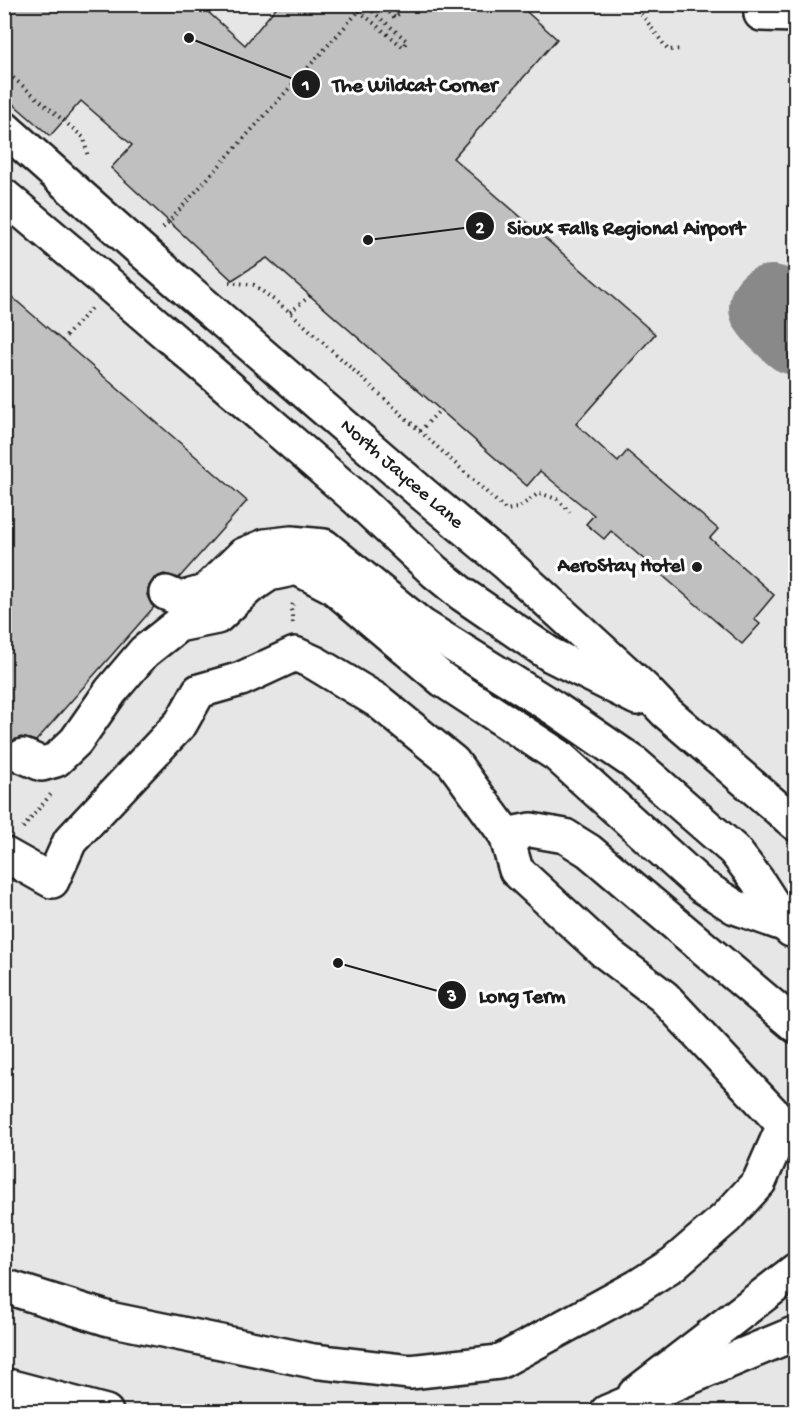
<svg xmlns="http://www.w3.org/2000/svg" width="800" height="1416" viewBox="0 0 800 1416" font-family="'Gochi Hand',sans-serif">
<rect width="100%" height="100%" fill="#f6f6f6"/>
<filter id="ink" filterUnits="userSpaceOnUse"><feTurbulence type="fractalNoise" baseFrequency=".0167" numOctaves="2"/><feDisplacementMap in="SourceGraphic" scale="12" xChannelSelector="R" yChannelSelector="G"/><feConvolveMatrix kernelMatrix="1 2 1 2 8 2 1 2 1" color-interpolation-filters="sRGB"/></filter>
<g filter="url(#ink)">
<!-- built -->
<path fill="#e6e6e6" d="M5,5h790v1406l-790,1z"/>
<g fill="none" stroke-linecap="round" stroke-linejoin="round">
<!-- taxiway -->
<path stroke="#898989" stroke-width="84" d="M771,307l7,9 18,17"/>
</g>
<!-- building -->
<g fill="#c0c0c0" stroke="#1c1c1c" stroke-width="1.5">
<path d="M4,4h195l46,41 34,-41h239l39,35 -104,119 202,176 -79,90 42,38 9,-11 91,78 -8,9 64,57 -20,24 6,5 -18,20 -131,-113 -7,8 -18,-15 8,-9 -54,-44 -13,15 -260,-228 -35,22 -121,-112 21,-23 -51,-44 -31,35 -46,-40z"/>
<path d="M4,290l243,211 -68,77 -15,-4 -10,4 -5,8 -2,9 4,9 3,3 -118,134 -15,-4 -9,4 -6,7 -2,9z"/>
</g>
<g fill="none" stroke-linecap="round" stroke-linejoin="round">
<!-- minor casing -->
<g stroke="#1c1c1c" stroke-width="38">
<g id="minor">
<path d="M761,14l35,1"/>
<path d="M166,593l14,6 25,-7 38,-37 22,-9 26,-3 33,3 97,79 133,83 79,54 101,88 23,30 29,45 5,5"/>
<path d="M23,756l19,8 14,-4 20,-19 35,-50 33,-39 34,-27 39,-8 31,-29 21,-14 28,-6 35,18 111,94 114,75 145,131 33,21 51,18"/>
<path d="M506,835l25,-5 34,6 24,15 207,175"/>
<path d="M4,854l48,27 18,-40 111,-118 18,-32 42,-12 54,-25 20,9 63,38 75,61 53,73 10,35 89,82 59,45 120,128 -25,57 -33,36 -53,46 -36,23 -138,75 -89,10 -97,-11 -204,-42 -105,-33"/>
<path d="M635,1394l161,-124"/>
</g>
</g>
<!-- major casing -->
<g stroke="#1c1c1c" stroke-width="38">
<g id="major">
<path d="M4,128l138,123 281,243 84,70 136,124 23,24 130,112"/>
<path d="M4,196l107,90 116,100 129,112 79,74 27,22 89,61 86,43"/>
<path d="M4,1385l102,27"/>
<path d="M607,1412l189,-79"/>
</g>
</g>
<!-- path -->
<g stroke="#1c1c1c" stroke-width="4" stroke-dasharray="1.5 4.5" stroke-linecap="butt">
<path d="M380,4l15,14 11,-14"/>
<path d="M634,4l34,46 14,-1"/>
<path d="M359,11l44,36 4,-6 -36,-31 4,-6"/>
<path d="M4,70l80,68 4,20"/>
<path d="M163,228l196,-217 -1,-7"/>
<path d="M229,282l25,3 36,27 216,198 12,-2 21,-15 18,6 13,13"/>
<path d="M290,312l20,-16"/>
<path d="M62,341l29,-33"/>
<path d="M420,431l20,-21"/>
<path d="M293,623l-2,-14 3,-8"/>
<path d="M23,828l28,-34"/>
</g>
<!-- minor -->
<use href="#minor" stroke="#fff" stroke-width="33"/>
<!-- major -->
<use href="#major" stroke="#fff" stroke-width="33"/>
</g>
</g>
<!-- markers -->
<circle fill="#1c1c1c" stroke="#fff" stroke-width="2" cx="697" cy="567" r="6"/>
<g text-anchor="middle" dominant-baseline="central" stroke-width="6" stroke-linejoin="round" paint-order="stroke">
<!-- street labels -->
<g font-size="20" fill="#1c1c1c" stroke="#fff">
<text transform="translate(401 475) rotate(41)">North Jaycee Lane</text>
</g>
<!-- poi labels -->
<g font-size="20" font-weight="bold" fill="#1c1c1c" stroke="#fff" text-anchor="end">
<text x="685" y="567">AeroStay Hotel</text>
</g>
</g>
<!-- callouts -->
<path fill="none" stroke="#1c1c1c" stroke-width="2" d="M189 38L306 84M368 240L480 226M338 963L452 995"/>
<g fill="#1c1c1c" stroke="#fff" stroke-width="2">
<circle cx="189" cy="38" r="6"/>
<circle cx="368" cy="240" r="6"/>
<circle cx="338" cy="963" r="6"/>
<circle cx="306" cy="84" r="15"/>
<circle cx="480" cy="226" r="15"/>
<circle cx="452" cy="995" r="15"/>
</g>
<g font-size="18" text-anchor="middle" font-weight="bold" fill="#fff">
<text x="306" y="90">1</text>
<text x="480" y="233">2</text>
<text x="452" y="1001">3</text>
</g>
<g font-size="21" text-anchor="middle" font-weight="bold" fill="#1c1c1c" stroke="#fff" stroke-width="6" stroke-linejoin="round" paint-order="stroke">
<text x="415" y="91">The Wildcat Corner</text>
<text x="626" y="234">Sioux Falls Regional Airport</text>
<text x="522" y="1002">Long Term</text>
</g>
<!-- margin -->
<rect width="800" height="1416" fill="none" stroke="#fff" stroke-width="24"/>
<rect x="12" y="12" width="776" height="1392" fill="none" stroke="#1c1c1c" stroke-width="2" filter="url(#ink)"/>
</svg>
